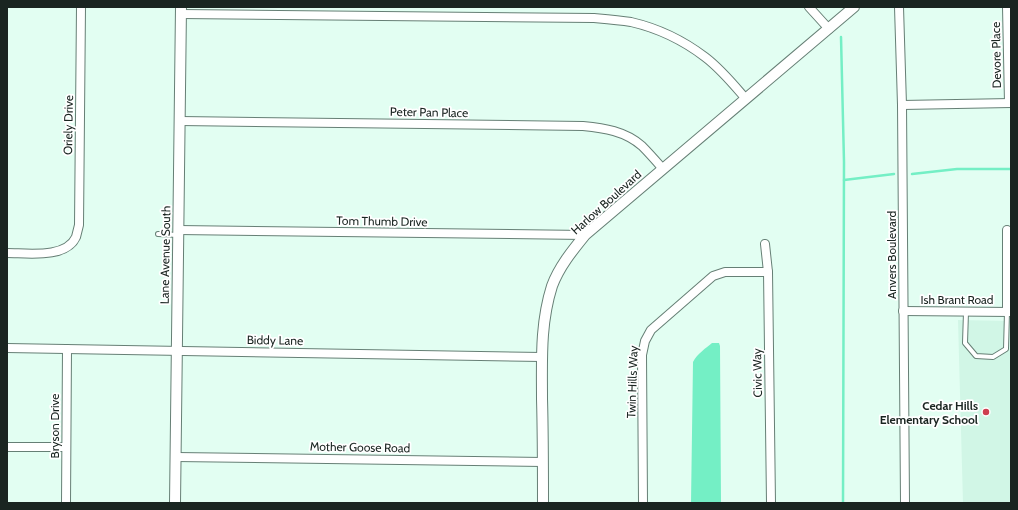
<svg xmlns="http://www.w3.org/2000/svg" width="1018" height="510" viewBox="0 0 1018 510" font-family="Cabin,sans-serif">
<rect width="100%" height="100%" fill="#e2fef2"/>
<!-- built -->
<path fill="#d1f6e6" d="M958,320l53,1v182h-48z"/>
<!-- water -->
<path fill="#74efc5" d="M712,343h7l1,3 1,157h-30l2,-141c4,-8 13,-14 19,-19z"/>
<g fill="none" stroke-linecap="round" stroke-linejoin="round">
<!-- stream -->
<g stroke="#74efc5" stroke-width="2.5">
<path d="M841,37l3,125 -1,341"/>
<path d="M912,174l45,-5h54"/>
<path d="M844,180l50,-6"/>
</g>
<!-- service casing -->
<g stroke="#667f75" stroke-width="6">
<g id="service">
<path d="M158,234l20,1"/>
<path d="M966,312l-1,31 11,13 17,1 13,-8 1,-37"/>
</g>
</g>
<!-- minor casing -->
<g stroke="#667f75" stroke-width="10">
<g id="minor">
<path d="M809,7l20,22"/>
<path d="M899,7l3,98 3,398"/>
<path d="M1007,7l2,96"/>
<path d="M181,14l413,4c12,1 25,2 37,4 26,6 53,19 74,35 16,12 28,27 41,42"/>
<path d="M902,105l109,-2"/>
<path d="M180,121l403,5c21,2 42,5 59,20 7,7 14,15 21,23"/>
<path d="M178,230l407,5"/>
<path d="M1007,230v82"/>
<path d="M765,244l3,28 3,231"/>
<path d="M7,253c20,0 59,6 69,-16 1,-4 2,-8 3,-12l2,-218"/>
<path d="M903,311l108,1"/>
<path d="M7,348l535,9"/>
<path d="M7,447h59"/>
<path d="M176,457l367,5"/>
<path d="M66,503l1,-154"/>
<path d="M643,503l-1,-148 3,-14 6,-11 62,-54 12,-4h43"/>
</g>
</g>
<!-- tertiary casing -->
<g stroke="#667f75" stroke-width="12">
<g id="tertiary">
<path d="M175,503l6,-496"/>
<path d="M543,503c0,-35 0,-69 -1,-104 0,-39 -2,-75 10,-113 7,-19 20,-35 33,-51l269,-228"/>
</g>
</g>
<!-- service -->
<use href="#service" stroke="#fff" stroke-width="4"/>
<!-- minor -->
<use href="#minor" stroke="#fff" stroke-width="8"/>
<!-- tertiary -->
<use href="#tertiary" stroke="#fff" stroke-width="10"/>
</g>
<!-- markers -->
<circle fill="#ce3e4f" stroke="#fff" stroke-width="1.5" cx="986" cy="412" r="4"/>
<g text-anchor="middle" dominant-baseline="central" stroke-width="3.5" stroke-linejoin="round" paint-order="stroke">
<!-- street labels -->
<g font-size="12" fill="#1a2521" stroke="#fff">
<text transform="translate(996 55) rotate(-91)">Devore Place</text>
<text transform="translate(429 112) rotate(1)">Peter Pan Place</text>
<text transform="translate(68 125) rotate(-89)">Oriely Drive</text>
<text transform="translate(606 202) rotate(-42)">Harlow Boulevard</text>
<text transform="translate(382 221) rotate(1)">Tom Thumb Drive</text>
<text transform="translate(165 255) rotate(-89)">Lane Avenue South</text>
<text transform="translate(891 255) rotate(-90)">Anvers Boulevard</text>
<text x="957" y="299">Ish Brant Road</text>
<text transform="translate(275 340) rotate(1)">Biddy Lane</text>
<text transform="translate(757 373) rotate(-91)">Civic Way</text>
<text transform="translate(632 382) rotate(-88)">Twin Hills Way</text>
<text transform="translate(54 426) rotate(-90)">Bryson Drive</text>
<text transform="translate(360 447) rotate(1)">Mother Goose Road</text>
</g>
<!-- poi labels -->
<g font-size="12" font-weight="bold" fill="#1a2521" stroke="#fff" text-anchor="end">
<text x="978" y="405">Cedar Hills<tspan x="978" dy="14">Elementary School</tspan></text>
</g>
</g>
<!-- border -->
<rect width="1018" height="510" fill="none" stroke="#1a2521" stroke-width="16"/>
</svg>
